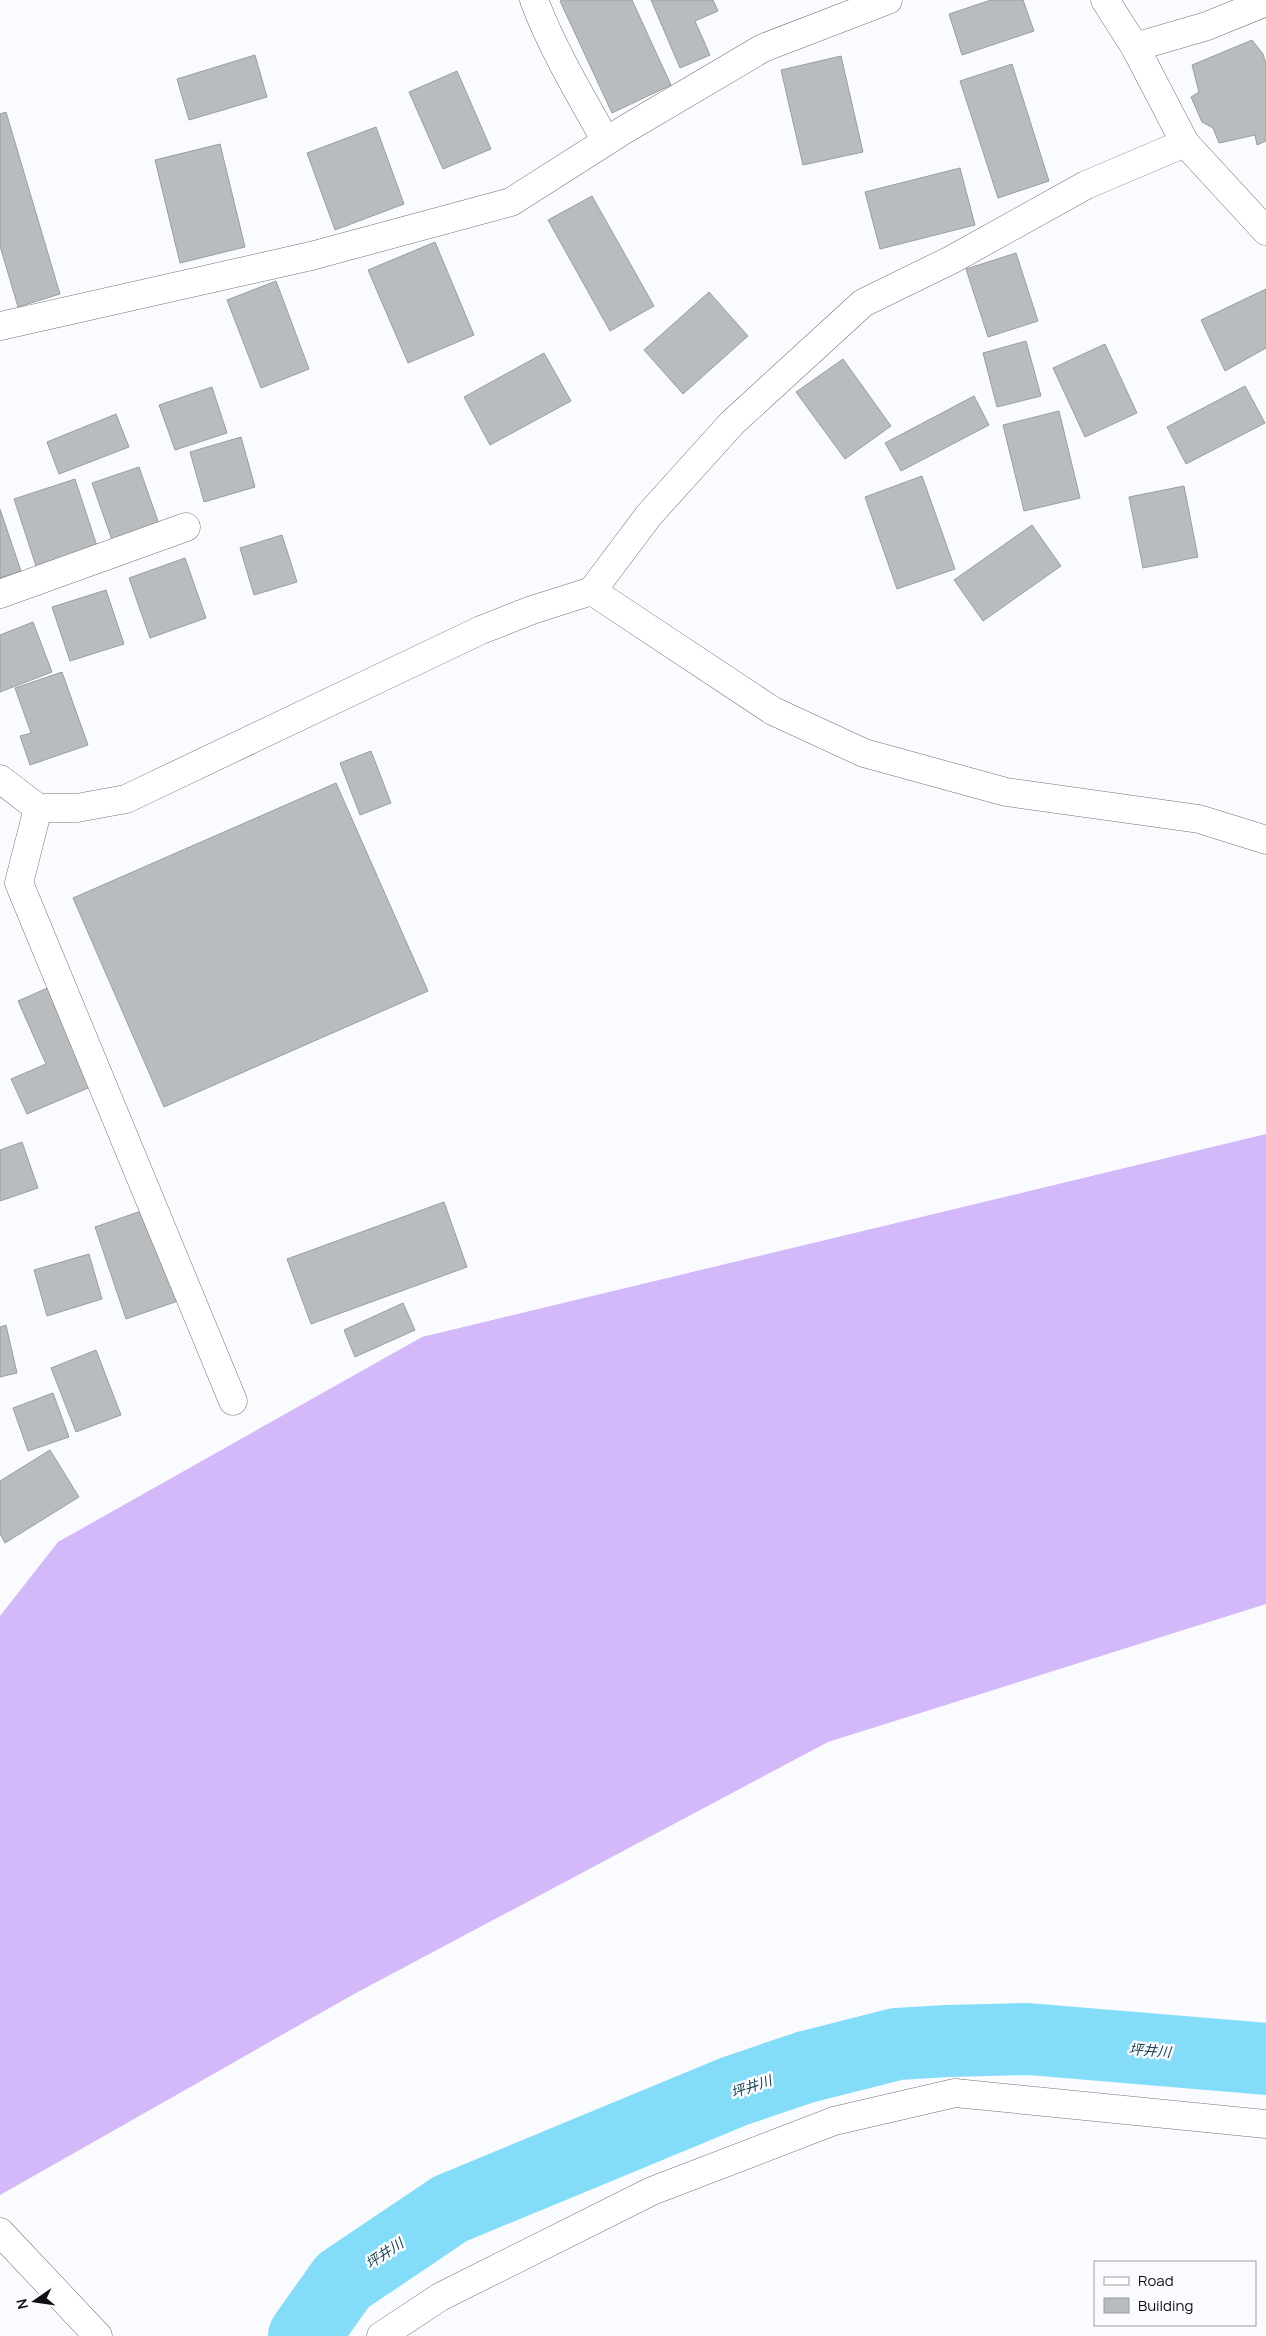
<svg xmlns="http://www.w3.org/2000/svg" width="1266" height="2336" viewBox="0 0 1266 2336" font-family="Manrope,'Noto Sans JP',sans-serif">
<rect width="100%" height="100%" fill="#f9fbff"/>
<!-- forest -->
<path fill="#d3b8fa" d="M1266,1134v470l-438,138 -474,252 -354,201v-579l58,-74 364,-205z"/>
<g fill="none" stroke-linecap="round" stroke-linejoin="round">
<!-- river -->
<path stroke="#83ddf9" stroke-width="72" d="M304,2336l39,-55 107,-72 285,-118 71,-24 91,-23 50,-3 81,-2 238,20"/>
</g>
<!-- building -->
<g fill="#b8bcbf" stroke="#9a9ea1">
<path d="M563,0h69l39,85 -59,28 -52,-112z"/>
<path d="M651,0h62l5,11 -23,10 15,34 -30,13z"/>
<path d="M991,0h32l11,31 -72,24 -13,-41z"/>
<path d="M1252,40l11,14 3,10v77l-9,4 -2,-10 -36,8 -6,-15 -11,-6 -11,-25 8,-5 -7,-27z"/>
<path d="M255,55l12,42 -78,23 -12,-41z"/>
<path d="M841,56l22,96 -60,13 -22,-95z"/>
<path d="M1012,64l37,117 -51,17 -38,-117z"/>
<path d="M457,71l34,78 -48,20 -34,-77z"/>
<path d="M6,112l54,182 -42,13 -18,-61v-132z"/>
<path d="M376,127l28,77 -69,26 -28,-77z"/>
<path d="M220,144l25,103 -65,16 -25,-103z"/>
<path d="M960,168l15,57 -95,24 -15,-57z"/>
<path d="M592,196l62,110 -44,25 -62,-111z"/>
<path d="M435,242l39,93 -66,28 -40,-93z"/>
<path d="M1016,253l22,68 -50,16 -22,-68z"/>
<path d="M276,281l33,88 -48,19 -34,-88z"/>
<path d="M1266,289v59l-41,23 -24,-51z"/>
<path d="M709,292l39,44 -65,58 -39,-44z"/>
<path d="M1026,341l15,55 -44,11 -14,-54z"/>
<path d="M1105,344l32,69 -52,24 -32,-69z"/>
<path d="M544,353l27,48 -81,44 -26,-48z"/>
<path d="M843,359l48,67 -46,33 -49,-67z"/>
<path d="M1245,386l20,37 -79,41 -19,-37z"/>
<path d="M212,387l15,46 -52,17 -16,-45z"/>
<path d="M974,396l15,29 -88,46 -16,-28z"/>
<path d="M1059,411l21,87 -56,13 -21,-86z"/>
<path d="M116,414l13,33 -70,27 -12,-32z"/>
<path d="M241,437l14,50 -51,15 -14,-50z"/>
<path d="M139,467l20,57 -47,16 -20,-57z"/>
<path d="M922,476l33,93 -58,20 -32,-92z"/>
<path d="M75,479l22,67 -61,20 -22,-67z"/>
<path d="M1184,486l14,71 -55,11 -14,-71z"/>
<path d="M0,509l21,62 -21,7z"/>
<path d="M1032,525l29,41 -78,55 -29,-41z"/>
<path d="M282,535l15,47 -43,13 -14,-47z"/>
<path d="M185,558l21,60 -56,20 -21,-60z"/>
<path d="M106,590l18,54 -54,17 -18,-54z"/>
<path d="M33,622l19,50 -52,20v-57z"/>
<path d="M62,672l26,73 -58,20 -10,-29 11,-3 -16,-45z"/>
<path d="M371,751l20,52 -31,12 -20,-52z"/>
<path d="M336,783l92,208 -264,116 -91,-209z"/>
<path d="M52,986l43,99 -68,29 -16,-35 35,-15 -28,-63z"/>
<path d="M22,1142l16,46 -38,13v-51z"/>
<path d="M444,1202l23,65 -156,57 -24,-65z"/>
<path d="M147,1209l31,92 -52,18 -31,-92z"/>
<path d="M89,1254l13,45 -55,17 -13,-46z"/>
<path d="M403,1303l12,27 -60,27 -11,-27z"/>
<path d="M6,1325l11,48 -17,4v-50z"/>
<path d="M96,1350l25,65 -45,17 -25,-64z"/>
<path d="M53,1393l16,44 -41,14 -15,-43z"/>
<path d="M50,1450l29,47 -74,46 -5,-9v-53z"/>
</g>
<g fill="none" stroke-linecap="round" stroke-linejoin="round">
<!-- minor casing -->
<g stroke="#717377" stroke-width="29">
<g id="minor">
<path d="M534,0c19,50 46,95 72,141"/>
<path d="M1105,0l30,47 50,96 81,88"/>
<path d="M1135,47l72,-21 59,-24"/>
<path d="M0,326l311,-70 200,-54 113,-72 139,-82 125,-48"/>
<path d="M592,591l181,120 91,42 142,39 193,27 67,21"/>
<path d="M0,594l186,-67"/>
<path d="M0,779l38,29h39l49,-9 355,-169 51,-20 60,-19 57,-76 83,-92 131,-120 88,-43 135,-75 99,-42"/>
<path d="M38,808l-19,75 214,518"/>
<path d="M0,2232l98,104"/>
<path d="M381,2336l59,-39 212,-106 182,-70 121,-28 311,31"/>
</g>
</g>
<!-- minor -->
<use href="#minor" stroke="#fff" stroke-width="28"/>
</g>
<g text-anchor="middle" dominant-baseline="central" stroke-width="5" stroke-linejoin="round" paint-order="stroke">
<!-- water labels -->
<g font-size="14" font-style="italic" fill="#18424e" stroke="#f9fbff">
<text transform="translate(1150 2050) rotate(5)">坪井川</text>
<text transform="translate(751 2086) rotate(-19)">坪井川</text>
<text transform="translate(384 2253) rotate(-34)">坪井川</text>
</g>
</g>
<!-- legend -->
<rect x="1094" y="2261" width="162" height="65" fill="#f9fbff" stroke="#9b9da0"/>
<rect x="1104" y="2277" width="25" height="8" fill="#ffffff" stroke="#9b9da0"/>
<text x="1138" y="2286" font-size="15" fill="#0e0f11">Road</text>
<rect x="1104" y="2298" width="25" height="15" fill="#b8bcbf" stroke="#9b9da0"/>
<text x="1138" y="2311" font-size="15" fill="#0e0f11">Building</text>
<!-- north arrow -->
<g transform="translate(35 2301) rotate(257)" stroke="#f9fbff" stroke-width="4" paint-order="stroke">
<path d="M0-4L9 19L0 12L-9 19Z" fill="#0e0f11"/>
<text y="-8" font-size="14" font-weight="bold" text-anchor="middle" fill="#0e0f11">N</text>
</g>
</svg>
